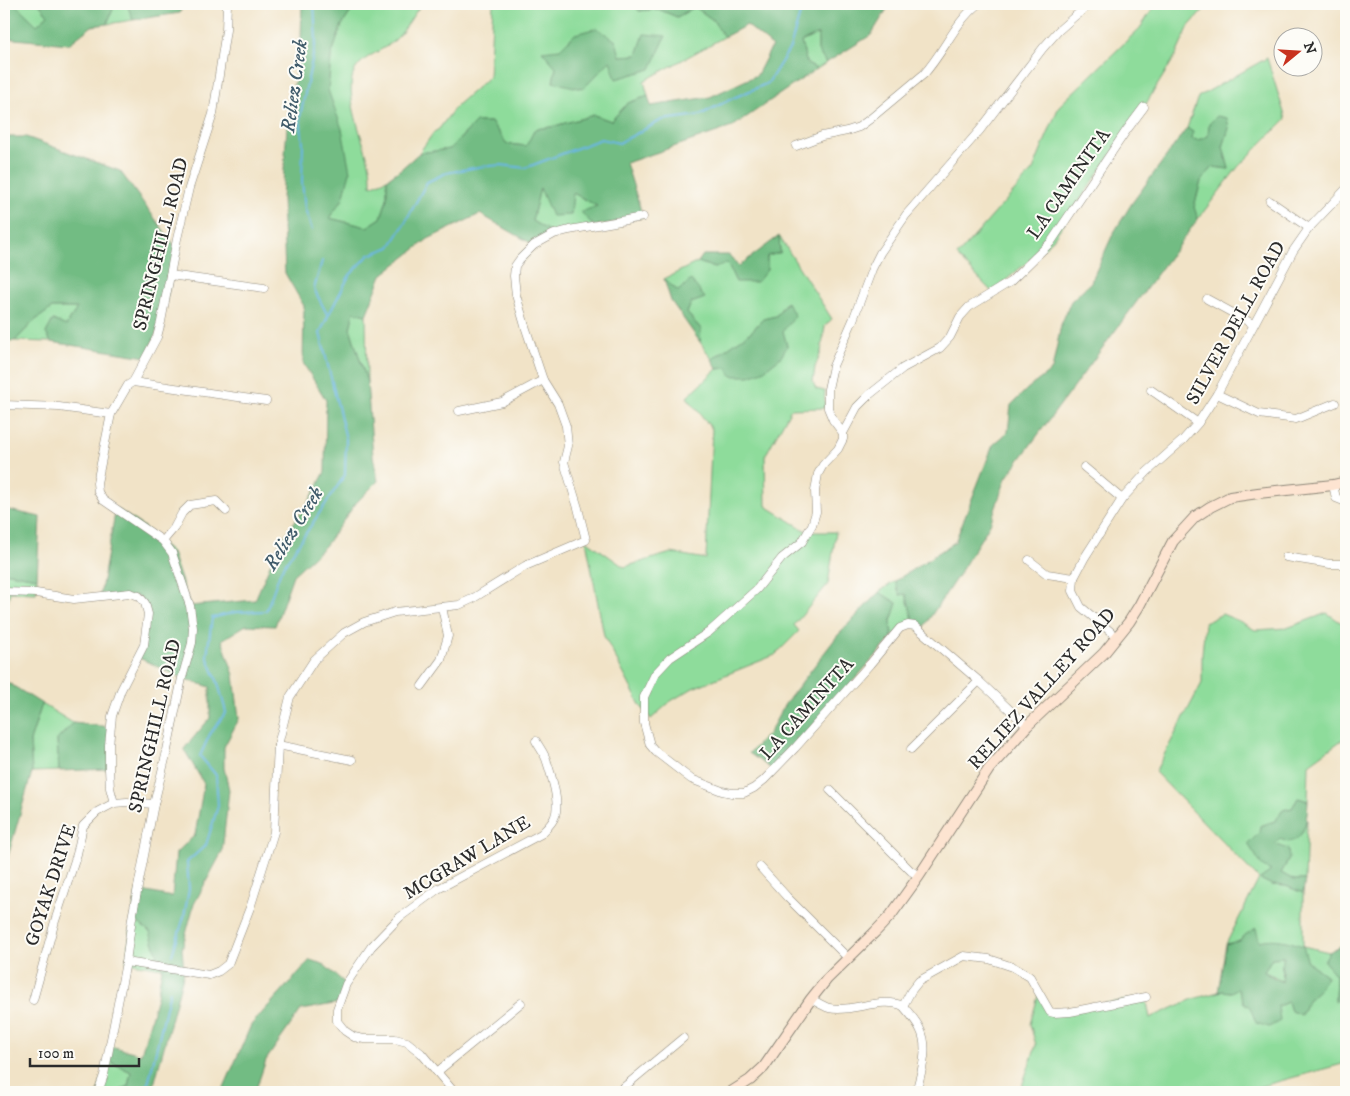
<svg xmlns="http://www.w3.org/2000/svg" width="1350" height="1096" viewBox="0 0 1350 1096" font-family="'IM FELL DW Pica',serif">
<rect width="100%" height="100%" fill="#fdfcf7"/>
<filter id="ink" filterUnits="userSpaceOnUse"><feTurbulence type="fractalNoise" baseFrequency=".02" numOctaves="2"/><feDisplacementMap in="SourceGraphic" scale="10" xChannelSelector="R" yChannelSelector="G"/><feConvolveMatrix kernelMatrix="1 2 1 2 8 2 1 2 1" color-interpolation-filters="sRGB"/></filter>
<filter id="wash" filterUnits="userSpaceOnUse"><feTurbulence type="fractalNoise" baseFrequency=".0096" numOctaves="4" result="noise"/><feDisplacementMap in="SourceGraphic" scale="20" xChannelSelector="R" yChannelSelector="G"/><feGaussianBlur stdDeviation="1.12" result="paint"/><feColorMatrix in="noise" values="0 0 0 0 0 0 0 0 0 0 0 0 0 0 0 0 0 1.4 0 .05"/><feComposite in="paint" operator="in"/></filter>
<g filter="url(#wash)">
<rect width="100%" height="100%" fill="#f1e3c7"/>
<!-- green -->
<g fill="#8edc9b" stroke="#5c8463" fill-rule="evenodd">
<path d="M14,4h25l9,11 -11,10z"/>
<path d="M115,4h12l6,16 -26,4z"/>
<path d="M358,4h64c-10,11 -16,26 -27,36 -12,11 -32,16 -40,30 -13,22 10,73 15,97 1,6 1,13 1,19l16,-7v20l-6,19 -14,9 -38,-9 14,-19 -15,-109 3,-34 11,-31 12,-18z"/>
<path d="M493,4h139l7,7 19,-2 19,8 18,-10 18,13 11,17 -80,44 4,15 -20,7 -17,18 -17,-6 -43,12 -16,2 -8,17 -20,-2 -16,-22h-15l-26,27 -31,4 15,-21 5,-3 17,-23 33,-29zM575,34l45,22 17,-1 -27,5 -57,22 7,-33z"/>
<path d="M1156,4h53l-20,22 -13,29 -32,52 -93,135 -59,50 -35,-36 76,-86 26,-64 81,-78z"/>
<path d="M818,33v18l8,12 -9,6 -10,-5 -6,-22z"/>
<path d="M1267,58l19,61 -48,48 -40,52 -4,-11 7,-27 12,-14 16,2 -6,-22 6,-19 -20,-4 -1,13 -10,3 -6,-1v-7l-5,-4 11,-31z"/>
<path d="M540,188l33,5 25,13 -4,20 -40,8 -22,-13z"/>
<path d="M779,236l53,83 -7,7 -4,26 -6,15 -2,15 3,7 9,2 -1,17 -33,1 -26,47 1,50 42,26h28l-8,52 -34,41 5,6 -24,24 -82,33 -22,13 -20,18 -11,-14 -36,-69 -18,-96 38,27 47,-14 35,6 6,-130 -25,-32 30,-28 10,-1 60,-22 -4,-14 3,-30 -10,14 -13,3 -11,12 -40,28 -12,-17 1,-13 -14,-16 4,-10 13,-5 -26,-7 -14,-12 34,-17 17,6 12,-5 9,19 31,-12v-14l13,-3z"/>
<path d="M52,308h26l-12,18 -13,-6 -7,13 5,9 -36,-1 18,-19z"/>
<path d="M354,312l12,3 1,67 -17,-54z"/>
<path d="M4,572l33,6 -1,15 -26,-1 -6,23z"/>
<path d="M895,581l5,14 6,-1 9,32 -7,-1 -16,12 -1,-16 6,-18 -18,-11z"/>
<path d="M1327,613l19,13v111l-37,27 -1,37 -10,-3 -6,10 -9,2 -8,11 -15,5 12,45 -12,8 12,6 14,1 17,7v53l26,6 -5,9 12,13 -1,26 11,-1v64l-106,29h-220l16,-47 -6,-21 9,-31 11,19 96,-15 4,21 43,-19 29,-8 9,1 7,-4 6,15 34,3 10,-4 3,9 10,4 7,-15 10,-9 9,-15 -19,-14 -63,-27 -5,6 -14,3 33,-65 -104,-107 47,-89v-29l3,-31 17,-9 17,7 16,9 32,-2z"/>
<path d="M42,704l31,19 -16,17 2,31 -27,1 -2,-31z"/>
<path d="M1307,820l-2,60h-11l-13,-7 8,-14 -15,-15 6,-6 22,-6z"/>
<path d="M132,918l18,14 12,36 -36,-6z"/>
<path d="M1284,957c-3,9 -1,15 -1,25l-9,-6 -10,-4 8,-14z"/>
<path d="M107,1060l24,12 -3,14 -10,6h-20z"/>
</g>
<!-- forest -->
<g fill="#72bc83" stroke="#4e7457" fill-rule="evenodd">
<path d="M4,4h11l22,21 11,-10 -9,-11h76l-8,20 -15,2 -23,18 -65,-6z"/>
<path d="M127,4h56l-3,9 -47,7z"/>
<path d="M302,4h56l-4,3 -12,18 -11,31 -3,34 14,39 8,43 -7,27 -14,19 38,9 14,-9 6,-19v-20l14,-10 18,-16 31,-4 26,-27h15l16,22 19,2 9,-17 16,-2 43,-12 17,6 17,-18 20,-7 3,10 59,-9 47,-22 15,-29 -25,-21 -23,12 -11,-17 -18,-13 -18,10 -19,-8 -19,2 -7,-7h258l-19,31 -45,28 -8,-12v-17l-17,8 6,22 10,5 -27,18 -58,40 -106,36 17,54 -49,9 -13,-14 16,-6 -24,-13 -2,22 -19,1 -12,-28 -8,33 22,13 -20,11 -54,-31 -52,25 -46,36 -16,40 -12,-3 -4,16 17,54 6,74 5,25 -22,22 -31,43 -32,29 -18,51 -29,-1 -24,15 12,35 5,44 -15,28v21l5,22 -7,62 -28,52 -12,45 2,23 -32,120h-34l10,-6 3,-14 -24,-12 3,-14 31,8 16,-57 5,-29 -12,-36 -18,-14 5,-28 35,7 4,-44 19,-18 9,-51 -20,-35 26,-31v-31l-28,-9 -45,-21 11,-43 -9,-18h-39l16,-88 28,19 28,26 18,53 65,-6 24,-56 31,-44 15,-28 1,-72 -23,-37 1,-57 -19,-33 -3,-75 5,-71 14,-86z"/>
<path d="M597,28l19,13 4,15 17,-1 7,-21 22,2 -15,33 -35,10 -6,-18 -27,28 -30,-7 3,-15 -14,-16 18,-2 15,-15z"/>
<path d="M1217,116l10,2 2,10 -6,19 6,22 -16,-2 -12,14 -7,26 4,12 -192,259 -16,46 -29,47 -40,60 -6,-5 -9,-32 -6,1 -5,-14 60,-39 38,-97 15,-13 3,-27 16,-16 25,-19 9,-45 10,-24 20,-19 22,-48 19,-31 55,-75 6,4 -1,7 6,1 10,-4 1,-12z"/>
<path d="M4,137h22l94,34 58,79 -17,72 -15,35 -95,-15 -5,-9 7,-13 13,6 11,-18h-25l-19,14 -18,19h-11z"/>
<path d="M779,236l1,17 -13,3v14l-10,12h-21l-9,-19 -12,5 -17,-6 5,-7h26l10,11z"/>
<path d="M664,279l14,12 13,-11 14,18 -14,5 -4,10 14,16 -1,13 -29,-41z"/>
<path d="M787,302l8,14 -12,15 4,15 -6,11 -18,14 -14,5h-17l-5,-8 -10,1 -5,-10 40,-28 11,-12 13,-3z"/>
<path d="M4,509l36,8 -3,61 -33,-6z"/>
<path d="M879,592l18,11 -6,18 1,17 -119,132 -24,-17 20,-20 16,-29 53,-69z"/>
<path d="M4,680l38,24 -12,37 2,31 -28,98z"/>
<path d="M73,723l38,4 -2,42 -50,2 -2,-31z"/>
<path d="M1298,798l10,3c-1,12 -1,31 -12,38 -2,2 -5,2 -8,3l-8,-3 -5,5 13,5 1,10 -8,14 13,7h11l-2,13 -17,-7 -14,-1 -12,-6 11,-8 -8,-4 -15,-23 11,-11 1,-7 15,-5 8,-11 9,-2z"/>
<path d="M1256,928l3,13c16,-4 29,0 44,5l5,16 19,14 -9,15 -10,9 -7,15 -10,-4 -3,-9 -10,4 2,15 -11,6 -13,-4 -6,-16 -6,-4 -6,-15 -7,4 -9,-1 -4,1 8,-48 14,-3 5,-6zM1284,957l-3,8 2,6 -1,11 -18,-10 8,-14z"/>
<path d="M1346,943v56l-11,2 1,-26 -12,-14 5,-9z"/>
<path d="M310,960l13,4 23,20 -7,19 -38,7 -35,50 -11,32h-33l29,-67z"/>
</g>
<g fill="none" stroke-linecap="round" stroke-linejoin="round">
<!-- stream -->
<g stroke="#6ab6e3" stroke-width="2">
<path d="M312,230l-7,-21 -3,-27 1,-39 -3,-26 16,-76 -2,-37"/>
<path d="M328,316l21,-40 20,-21 21,-8 12,-19 25,-46 19,-9 32,-6 23,-2 24,3 76,-29 18,4 43,-23 38,-5 31,-16 37,-16 22,-35 13,-44"/>
<path d="M172,955l12,-38 5,-28 -2,-27 19,-17 12,-39 -2,-31 -16,-19 10,-22 16,-22 -8,-29 -11,-27 5,-38 24,-6 30,-1 15,-41 64,-95 1,-36 -26,-106 8,-17 -14,-27 8,-28"/>
<path d="M145,1092l4,-12 21,-89"/>
</g>
</g>
</g>
<g filter="url(#ink)">
<g fill="none" stroke-linecap="round" stroke-linejoin="round">
<!-- street casing -->
<g stroke="#8e8779" stroke-width="9">
<g id="street">
<path d="M796,146l26,-10 25,-5 12,-4 11,-8 54,-45c20,-22 31,-52 54,-70"/>
<path d="M1270,201l39,27"/>
<path d="M170,275l94,13"/>
<path d="M1207,299l46,25"/>
<path d="M133,382l133,19"/>
<path d="M1151,390l47,33"/>
<path d="M1217,394l42,20 37,5 39,-16"/>
<path d="M4,405l55,2 52,7"/>
<path d="M459,411l43,-9 41,-22"/>
<path d="M843,433l14,-26 12,-12 34,-27 37,-20 10,-11 10,-20 9,-10 41,-25 41,-40 75,-111 18,-24"/>
<path d="M1084,467l38,32"/>
<path d="M1333,485l3,13 10,4"/>
<path d="M163,541l11,-13 8,-15 8,-8 26,-4 10,10"/>
<path d="M1286,557l44,7h16"/>
<path d="M1029,560l18,14 27,4"/>
<path d="M4,592l32,1 38,6 56,-6 9,3 6,7 3,11 -4,31 -23,45 -9,26 -3,29v24l1,19 4,15"/>
<path d="M1117,637l-36,-30 -8,-16 1,-13 11,-21 37,-58 25,-27 36,-32 15,-17 19,-29 76,-143 16,-23 37,-39"/>
<path d="M422,686l19,-26 7,-24 -6,-29"/>
<path d="M1027,726l-48,-45 -64,-55 -7,-1 -8,3 -30,36 -75,84 -31,32 -10,8 -10,5h-12l-10,-2 -31,-12 -35,-27 -6,-7 -6,-22v-26l11,-23 15,-16 39,-26 48,-43 25,-31 20,-16 10,-17 4,-13 -1,-21 3,-17 5,-9 15,-16 5,-10v-6l-10,-13 -5,-12v-19l5,-23 20,-46 19,-51 8,-16 26,-38 74,-85 63,-82 15,-17 17,-15 16,-12"/>
<path d="M278,745l74,15"/>
<path d="M911,749l68,-68"/>
<path d="M830,790l81,81 8,5"/>
<path d="M760,867l27,30 61,61"/>
<path d="M126,962l83,13 10,-4 9,-7 23,-59 23,-73 4,-87 12,-48 24,-37 30,-27 20,-11 31,-10 64,-7 13,-6 53,-33 61,-26 -8,-32 -14,-46 4,-16 -2,-20 -8,-22 -15,-24 -18,-54 -9,-31 -2,-19 1,-10 5,-7 14,-14 20,-11 15,-4 74,-13"/>
<path d="M811,999c6,3 12,7 18,9 23,5 53,-12 74,-2"/>
<path d="M33,1000l22,-79 22,-67 6,-28 14,-14 17,-9 13,-1 27,2"/>
<path d="M903,1006l8,-15 8,-10 45,-25 25,3 24,8 17,10 20,35 4,1 16,-1 76,-15"/>
<path d="M903,1006c6,7 13,14 17,23 10,19 1,44 -4,63"/>
<path d="M437,1072l84,-69"/>
<path d="M98,1092l6,-17 22,-113 6,-44 22,-114 12,-49 16,-77 10,-35 1,-15 -3,-22 -18,-53 -9,-12 -60,-41 -5,-8 -1,-9 14,-69 17,-29 5,-3 24,-45 4,-15 16,-83 12,-51 24,-74 13,-84 1,-26"/>
<path d="M454,1092l-33,-39 -14,-11 -12,-3h-31l-10,-2 -9,-6 -8,-10v-12l9,-25 25,-37 29,-30 38,-28 103,-55c5,-5 12,-11 14,-18 5,-13 -4,-42 -8,-54 -2,-8 -8,-15 -11,-21"/>
<path d="M618,1092l65,-54"/>
</g>
</g>
<!-- secondary casing -->
<g stroke="#8e8779" stroke-width="12">
<path id="secondary" d="M731,1092l19,-12 14,-13 47,-68 16,-20 48,-47 16,-17 28,-39 70,-107 38,-43 77,-73 25,-31 10,-16 34,-65 22,-24 15,-10 20,-10 28,-4 75,-8 13,-3"/>
</g>
<!-- street -->
<use href="#street" stroke="#fff" stroke-width="8"/>
<!-- secondary -->
<use href="#secondary" stroke="#fde4d1" stroke-width="10"/>
</g>
</g>
<g text-anchor="middle" dominant-baseline="central" stroke-width="4" stroke-linejoin="round" paint-order="stroke">
<!-- street labels -->
<g font-size="19" fill="#2b2b2b" stroke="#fdfcf7">
<text transform="translate(1069 184) rotate(-55)">LA CAMINITA</text>
<text transform="translate(161 244) rotate(-76)">SPRINGHILL ROAD</text>
<text transform="translate(1236 323) rotate(-61)">SILVER DELL ROAD</text>
<text transform="translate(1042 689) rotate(-48)">RELIEZ VALLEY ROAD</text>
<text transform="translate(807 709) rotate(-48)">LA CAMINITA</text>
<text transform="translate(155 726) rotate(-77)">SPRINGHILL ROAD</text>
<text transform="translate(467 858) rotate(-31)">MCGRAW LANE</text>
<text transform="translate(51 885) rotate(-72)">GOYAK DRIVE</text>
</g>
<!-- water labels -->
<g font-size="20" font-style="italic" fill="#415c6b" stroke="#fdfcf7">
<text transform="translate(295 86) rotate(-82)">Reliez Creek</text>
<text transform="translate(294 529) rotate(-58)">Reliez Creek</text>
</g>
</g>
<!-- margin -->
<rect width="1350" height="1096" fill="none" stroke="#fdfcf7" stroke-width="20"/>
<!-- north arrow -->
<g transform="translate(1298 52) rotate(72)"><circle r="24" fill="#fdfcf7" stroke="#a9a8a5"/>
<path d="M0-4L9 19L0 12L-9 19Z" fill="#c8321e"/>
<text y="-8" font-size="14" font-weight="bold" text-anchor="middle" fill="#2b2b2b">N</text>
</g>
<!-- scale -->
<path d="M30 1058v8h109v-8" fill="none" stroke="#2b2b2b" stroke-width="2.5"/>
<text x="38" y="1058" font-size="15" fill="#2b2b2b" stroke="#fdfcf7" stroke-width="4" paint-order="stroke">100 m</text>
</svg>
